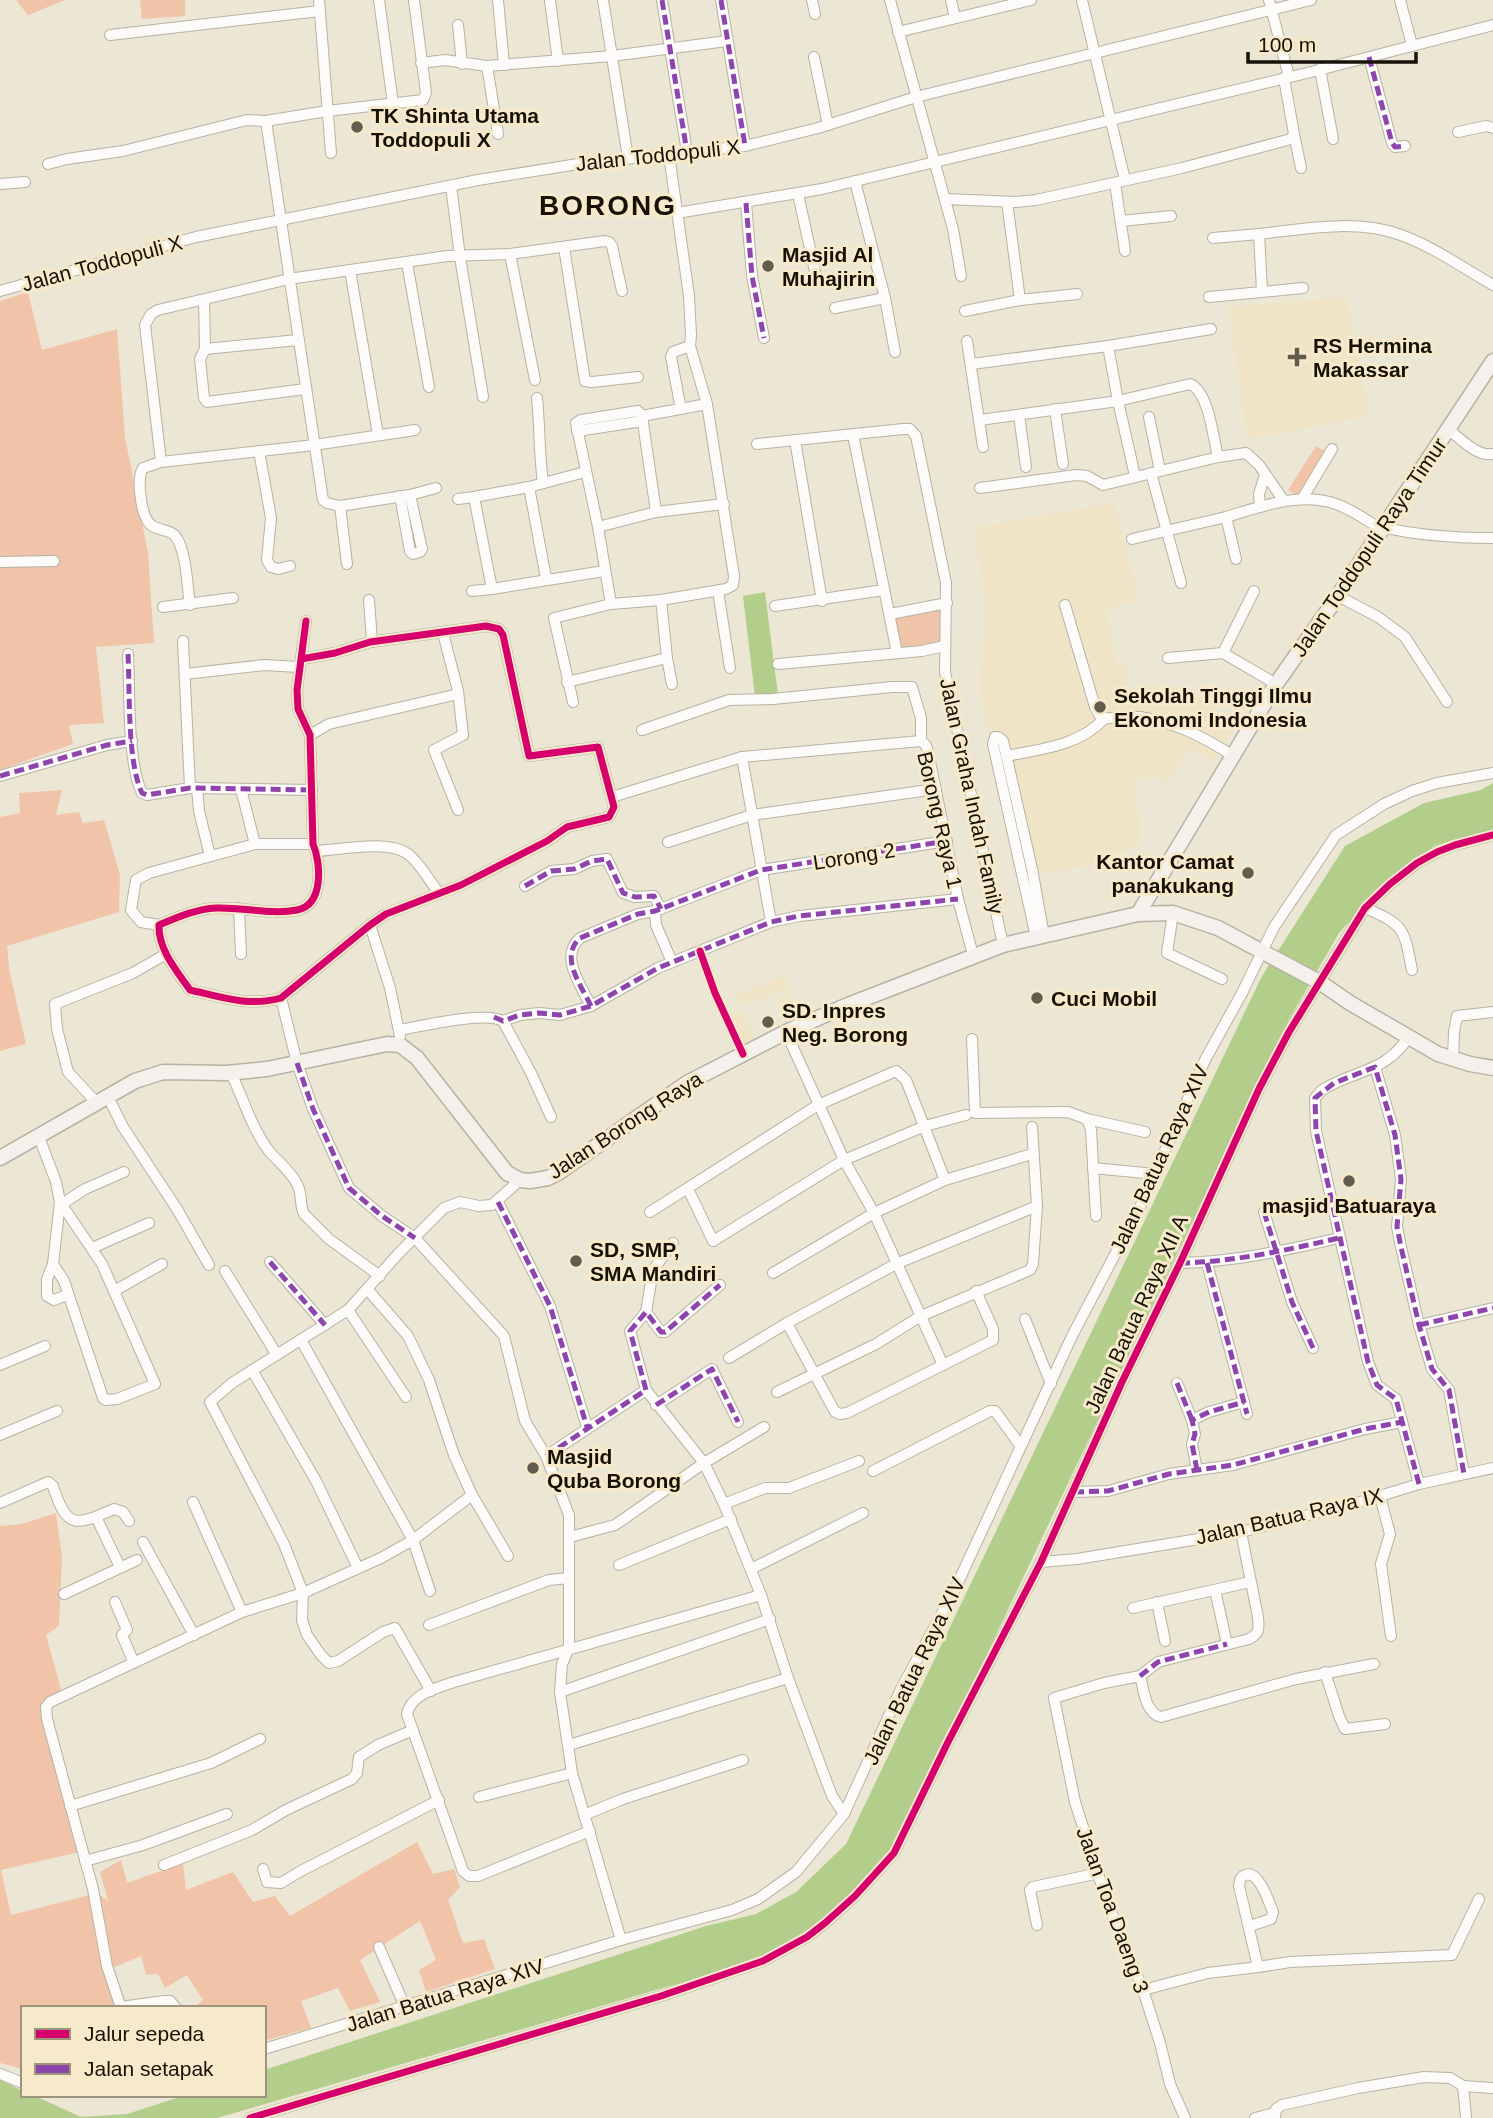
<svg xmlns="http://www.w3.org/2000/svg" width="1493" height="2118" viewBox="0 0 1493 2118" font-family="Arial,sans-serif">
<rect width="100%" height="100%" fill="#ece6d4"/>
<!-- built -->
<g fill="#efe4c6">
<path d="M1346,297l23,119 -122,23 -19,-132z"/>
<path d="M1114,502l25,98 -33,10 11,54h8l2,28 27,-5 34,2 2,8h26v19l23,3 -26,42 -21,-13 -27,37 -7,-8 -21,2 3,66 -15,6 -1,8 -84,15 11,50 -19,6 -53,-242 7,-79 -11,-81z"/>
<path d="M785,976l5,12 -50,19 -5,-12z"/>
<path d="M788,993l13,26 -12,5 -12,-25z"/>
<path d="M742,1010l13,30 -14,5 -13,-29z"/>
</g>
<!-- green -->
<g fill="#f1c4a9">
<path d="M16,0h49l-37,15z"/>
<path d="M140,0h45v16l-43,3z"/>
<path d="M28,292l14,58 75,-21 8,108 23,116 6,90 -58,4 8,76 -35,2 4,19 -73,26v-469z"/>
<path d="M1316,446l11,6 -12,19 -2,-1 -4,7 2,2 -12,18 -11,-7z"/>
<path d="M62,790l-6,25 23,-3 4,11 21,-3 16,55 -1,37 -112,34 3,28 16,70 -26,7v-234l20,-4 -1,-20z"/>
<path d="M56,1513l6,45 -3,68 -13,9 16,58 -15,16 41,141 -87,20 10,45 86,-22 11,8 -8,-29 21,-12 6,23 56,-20 3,27 47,-18 20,30 22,-6 15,20 127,-74 16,32 21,-5 6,18 -12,13 15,43 21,-4 11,30 -69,23 -7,-22 17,-10 -16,-39 -60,39 20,42 -30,9 -12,-23 -37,13 10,27 -47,13v-33h-71l10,-8 -16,-25 -22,13 -7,-14 -12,1 -5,-19 -28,12 9,40h-99v61l-23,-6v-537l22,-2z"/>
</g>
<!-- forest -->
<path fill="#f0c4a9" d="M947,603l-3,43 -47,7 -7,-39z"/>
<!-- water -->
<g fill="#b2ce8a">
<path d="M765,592l13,103 -23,1 -12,-100z"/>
<path d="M1493,783v46l-59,17 -50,38 -45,49 -56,97 -390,822 -61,61 -63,41 -65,22 -487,142h-217v-38l23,11v4h10l48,22 46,-3 59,-19h78v-25l442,-144 50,-12 40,-22 50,-48 416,-868 83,-130 79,-43 57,-13z"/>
</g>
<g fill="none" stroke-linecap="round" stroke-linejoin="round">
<!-- minor casing -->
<g stroke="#b7b2a4" stroke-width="12">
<g id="minor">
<path d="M319,0l12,153"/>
<path d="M379,0l14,104"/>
<path d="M414,0l12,93 -3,7 -96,11 -61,10 57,379 4,3 13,3 70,-11 26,-7"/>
<path d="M498,0l6,65"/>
<path d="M550,0l8,61"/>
<path d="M603,0l25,158"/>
<path d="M662,0l25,152"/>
<path d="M721,0l24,146"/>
<path d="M812,0l3,14"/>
<path d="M890,0l63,229 8,47"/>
<path d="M951,0l4,18"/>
<path d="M1082,0l43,180"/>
<path d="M1269,0l20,77"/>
<path d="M1400,0l12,45"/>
<path d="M458,25l4,39"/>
<path d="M898,32l133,-32"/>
<path d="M110,35l210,-24"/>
<path d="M814,57l14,68"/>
<path d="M1369,57l23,86 3,4 10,-1"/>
<path d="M421,63l24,-3 42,6 11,68"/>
<path d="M487,66l125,-10 115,-15"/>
<path d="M1320,69l13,70"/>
<path d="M1458,132l28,-6 7,2"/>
<path d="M1294,134l7,34"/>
<path d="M669,155l20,141 2,39 -1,11 17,58 27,172 -1,9 -7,4 -65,11 -50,4 -13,-77 -22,-104 5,-3 57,-9 4,5 65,-12"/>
<path d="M48,164l19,-5 56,-8 124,-31 19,1"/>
<path d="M855,181l30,117 10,54"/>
<path d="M1115,183l10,68"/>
<path d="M0,184l25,-2"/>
<path d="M451,186l9,71 23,140"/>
<path d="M798,194l18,82"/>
<path d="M945,199l71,3 20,-2 146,-32 109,-29 3,-5 -10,-56"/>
<path d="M1007,202l13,98"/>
<path d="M746,203l6,73 12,62"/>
<path d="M677,213l145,-24 489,-117 182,-47"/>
<path d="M1121,221l50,-5"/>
<path d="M1259,234c44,-5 96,-15 139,0 33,11 65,34 95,51"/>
<path d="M1213,238l46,-4 3,57"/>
<path d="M564,247l21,134 7,1 46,-5"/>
<path d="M510,254l25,126"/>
<path d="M407,263l22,124"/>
<path d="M350,270l28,165"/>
<path d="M0,291l196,-54 282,-57 100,-16 167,-18 73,-18 98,-31 395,-97"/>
<path d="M1209,297l94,-9"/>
<path d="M204,300l1,49 93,-9"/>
<path d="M835,308l50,-10"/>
<path d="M965,311l55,-11 57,-6"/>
<path d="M967,341l16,106"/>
<path d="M1108,346l10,55 17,75"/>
<path d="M205,349l-5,10 4,39 3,4 98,-13"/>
<path d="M972,364l136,-18 103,-17"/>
<path d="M537,398c3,29 2,56 6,85"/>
<path d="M681,409l-10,-52 2,-5 17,-6"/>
<path d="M1055,409l8,55"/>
<path d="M1019,415l7,52"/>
<path d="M642,416l14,96"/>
<path d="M1149,417l11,54"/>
<path d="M980,420l138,-19 72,-17c19,8 23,53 28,73"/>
<path d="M1448,429c13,10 29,28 45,25"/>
<path d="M577,431l66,-10"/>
<path d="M853,435l44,218"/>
<path d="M795,440l27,161"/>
<path d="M757,444l146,-15h7l6,7 30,147 -1,89 58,273"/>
<path d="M259,451l12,67 -4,42 4,7 7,2 12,-3"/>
<path d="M161,462l-16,-137 6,-11 7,-4 131,-31 61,-9 97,-14 63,-2 95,-13 4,1 3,4 10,45"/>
<path d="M585,472l-56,15 -55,10 18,92 112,-18"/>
<path d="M1151,473l30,110"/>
<path d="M529,487l17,91"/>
<path d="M980,488l96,-13 11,1 16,9 115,-28 28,-4 13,12 25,36"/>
<path d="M400,496l10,55 3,3 7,-2 2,-3 -12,-54"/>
<path d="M458,499l16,-2"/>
<path d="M1302,499l30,-50"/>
<path d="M340,506l7,58"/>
<path d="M1260,507l-1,-13 6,-19"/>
<path d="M598,527l58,-15 68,-8"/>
<path d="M1382,527c37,9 73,11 111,11"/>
<path d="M1132,539l94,-22"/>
<path d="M1236,559l-10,-42c34,-10 72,-25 107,-14 17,5 33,17 48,26"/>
<path d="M0,562l54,-1"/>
<path d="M472,591l20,-2"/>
<path d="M718,591l12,77"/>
<path d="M1338,596l40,21 27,20 42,65"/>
<path d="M369,600l3,42"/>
<path d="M190,605c-3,-20 -3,-46 -12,-65 -6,-12 -18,-8 -27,-15 -10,-8 -15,-47 -8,-57l18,-6 153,-17 101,-15"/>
<path d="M1065,605l30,102 6,11c13,1 26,-2 39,-1 35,5 63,20 92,38"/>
<path d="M775,606l109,-16"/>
<path d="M163,607l70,-9"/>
<path d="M890,614l57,-11"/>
<path d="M443,633l15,58 5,44 -29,15 24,60"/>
<path d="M183,641l7,147"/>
<path d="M1223,653l31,-62"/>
<path d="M128,654c2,37 -1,108 14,139l5,2 43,-7 122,2"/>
<path d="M667,658l5,26"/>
<path d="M1168,658l55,-5 53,31"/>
<path d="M301,659l34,-6 35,-11 116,-16 13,3 4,6 26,121 69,-9 16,60 -5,10 -42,10 -20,14 -86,44 -75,29 -16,11 -89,73c-32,9 -60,-1 -91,-8 -14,-20 -32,-41 -31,-65 19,-8 37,-16 57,-17 26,-1 55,7 81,2 27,-5 24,-47 16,-66l-3,-109 -12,-26 -1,-19 9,-69"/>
<path d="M778,664l144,-13 22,-5"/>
<path d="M185,674l79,-9 35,2"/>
<path d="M567,682l100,-24 -6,-58"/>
<path d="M573,702l-19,-84 57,-14"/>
<path d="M642,730l87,-30 44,-1 119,-12h20l9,31v23l5,4 2,7 30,147 15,56"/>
<path d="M310,735l19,-11 129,-30"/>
<path d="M1006,756c36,-7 73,-10 99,-38"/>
<path d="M742,757l29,165"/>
<path d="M0,776l107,-31 25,-4"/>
<path d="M197,788l2,23 11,45"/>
<path d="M241,789l14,55"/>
<path d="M612,797l130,-40 179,-16"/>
<path d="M668,842l84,-27 184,-26"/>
<path d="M316,851c24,-1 72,-12 92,3 13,10 21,27 31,39"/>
<path d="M525,886l26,-15 23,-2 18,-8 15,-2 16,34 12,4 19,-1 7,13"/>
<path d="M239,908l2,46"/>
<path d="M1365,908c40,17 39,21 47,62"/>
<path d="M655,911l1,14 16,37"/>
<path d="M1173,913l-6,40 55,26"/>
<path d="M159,925l-18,-3 -10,-12 5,-30 13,-7 106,-29h58"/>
<path d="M370,925l20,63 10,48"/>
<path d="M1036,937l-43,-193 2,-7h3l5,4 29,128 12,67"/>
<path d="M281,998l16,65 16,46 36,79 33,28 33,22 89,98 21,85 21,35 23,59v133l-7,16 -2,28 12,81 49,167"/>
<path d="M591,1006c-10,-21 -32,-49 -11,-68l58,-24 17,-3 106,-41 186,-29"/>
<path d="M503,1021l28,52 20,44"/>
<path d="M399,1030c23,-4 86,-19 104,-9l17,-6 19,-2 21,2 31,-9 67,-38 113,-46 28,-6 159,-17"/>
<path d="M786,1032l58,128 30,53 69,152"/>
<path d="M1409,1036c-23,37 -53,33 -87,54l-7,8 1,33 52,231 9,23 19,14 23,85"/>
<path d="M972,1039l3,74 93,-1 19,7 4,11 5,86"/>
<path d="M1453,1059l1,-27 3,-16 36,-4"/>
<path d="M1375,1067l20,68 6,44 -4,48 4,20 18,78 13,44 17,21 15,84"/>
<path d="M231,1073c12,25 21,56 38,78 9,11 22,20 28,33 6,10 2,21 7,30l25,25 51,37"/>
<path d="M108,1097l15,30 54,82 32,56"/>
<path d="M96,1102l-28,-30 -11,-43 -2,-25 78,-31 33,-19"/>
<path d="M1087,1119l58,13"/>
<path d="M39,1137l17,45 4,20 -7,62 11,17 39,117 3,2 11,-1 38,-15 -53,-120 -42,-62"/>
<path d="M1093,1168l62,6"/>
<path d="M688,1189l25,52 131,-81 81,-34 41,-11"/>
<path d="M498,1202l52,104 37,121"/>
<path d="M62,1204l23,-15 39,-17"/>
<path d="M650,1212l168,-107 78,-34 10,9 39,100"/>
<path d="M1264,1212l28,90 21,46"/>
<path d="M673,1243l-20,27 -7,42 15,20h4l55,-47"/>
<path d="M92,1248l57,-25"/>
<path d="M270,1262l55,63"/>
<path d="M1180,1263c54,-1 107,-13 159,-25"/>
<path d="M1207,1263l40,151"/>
<path d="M53,1264l-6,15v17l7,4 13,-5"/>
<path d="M225,1271l52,84"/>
<path d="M773,1273l101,-60 71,-33 87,-26"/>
<path d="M368,1290l40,46 21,44 25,75 18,40 36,61"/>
<path d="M114,1291l48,-27"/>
<path d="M348,1310l58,87"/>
<path d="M1025,1319l26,65"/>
<path d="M787,1323l48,89 5,2 7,-1 146,-73v-11l-17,-38"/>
<path d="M1419,1325l74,-17"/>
<path d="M301,1340l112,200 17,51"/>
<path d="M729,1358l58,-35 109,-59 141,-58"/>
<path d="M0,1365l45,-19"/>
<path d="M252,1370l64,111 42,87"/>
<path d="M1177,1383l15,37"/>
<path d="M777,1392l99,-48 45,-28 109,-46 3,-6 4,-58 -5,-79"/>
<path d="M656,1405l56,-36 26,53"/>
<path d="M764,1427l-60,36 20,41 37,91 27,83 44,118 12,18"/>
<path d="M0,1435l57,-24"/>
<path d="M546,1456l100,-66"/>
<path d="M1197,1470l-5,-26 3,-10 -3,-14 17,-8 35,-10"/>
<path d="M873,1471l117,-60h5l25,34"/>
<path d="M1074,1492l34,-1 61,-17 64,-9 132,-36 37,-7"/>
<path d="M1380,1496l10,38 -9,30 10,72"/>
<path d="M193,1502l49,110"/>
<path d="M0,1503l48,-21 5,4c14,45 24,39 61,23l9,3 6,9"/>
<path d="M724,1504l41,-16h24l70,-27"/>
<path d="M96,1517l24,50"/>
<path d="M570,1537l45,-12 89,-62 -58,-73 -16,-59 16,-19"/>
<path d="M143,1542l51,93"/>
<path d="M1041,1562l36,-3 164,-27 119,-30 59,-18 74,-16"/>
<path d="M619,1565l112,-46"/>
<path d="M751,1569l112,-56"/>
<path d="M1215,1590l12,54"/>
<path d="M64,1594l73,-34"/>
<path d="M115,1602l12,28 -5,5 12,28"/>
<path d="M1157,1602l8,39"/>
<path d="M1133,1608l117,-26"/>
<path d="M429,1625l120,-45 20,-2"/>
<path d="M1325,1672l14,44 6,13 40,-5"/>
<path d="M1140,1676c4,14 5,37 21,41l135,-38 78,-15"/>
<path d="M431,1691l-36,-63 -12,4 -45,29 -9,2 -8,-8 -14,-20 -5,-15 1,-27 -19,-49 -74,-142 22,-19 116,-73 51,-57 45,-45 16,-6 19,4 13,-1 28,-25"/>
<path d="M560,1692l210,-73"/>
<path d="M569,1745l219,-67"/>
<path d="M479,1797l93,-24"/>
<path d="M70,1806l141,-43 49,-24"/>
<path d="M584,1815l39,-16 120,-39"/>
<path d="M590,1831l-112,45h-9l-6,-5 -56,-157c4,-20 30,-26 47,-32l307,-87"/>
<path d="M85,1861l58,-16 84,-31"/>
<path d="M164,1865l88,-35 34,-20 66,-31 5,-6 2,-16 19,-12 35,-15"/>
<path d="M263,1869l4,13 14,1 18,-11 140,-72"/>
<path d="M1037,1925l-7,-35 3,-3 66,-14"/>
<path d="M379,1947l26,60"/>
<path d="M1258,1967l32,-5 162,-7 27,-56"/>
<path d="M1143,1990l65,-17 50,-6 -19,-81c1,-4 0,-7 4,-10 15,-10 26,27 30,36l-2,7 -21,7"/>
<path d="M121,2007l43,-6h6l6,7"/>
<path d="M121,2008l-14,-42 -14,-77 -46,-170 -1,-12 4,-5 192,-90 61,-19 78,-35 32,-18 59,-45"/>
<path d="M264,2049l357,-109 111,-30 26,-11 38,-27 48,-58 57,-125 54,-100 117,-253 69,-131 64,-145 37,-67 32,-66 62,-92 48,-31 28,-13 25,-8 56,-10"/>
<path d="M0,2074l23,9"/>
<path d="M1463,2086l3,32"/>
<path d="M250,2118l411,-122 102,-35 44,-24 18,-14 30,-27 39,-43 54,-111 93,-180 81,-180 58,-119 79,-174 30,-57 76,-124 25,-24 27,-21 20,-11 18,-7 38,-10"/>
<path d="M1185,2118l-15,-34 -10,-41 -17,-53 -37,-91 -31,-97 -21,-104 50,-15 36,-7 18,-14 91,-23c11,-6 10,-10 9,-22l-17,-85"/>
<path d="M1255,2118l20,-5"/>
<path d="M1275,2118l1,-9 6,-4 76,-17 66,-11 26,1 13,8 30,2"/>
</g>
</g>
<!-- secondary casing -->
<g stroke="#b7b2a4" stroke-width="17">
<g id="secondary">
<path d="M1138,914l138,-230 62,-88 155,-235"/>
<path d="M0,1158l135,-77 28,-9 64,1 40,-4 120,-25 13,1 17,13 90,115 13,7 10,1 18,-3 10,-5 129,-90 99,-51 62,-27 155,-60 135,-31 35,-1 45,15 103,55 29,20 88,51 32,10 23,4"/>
</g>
</g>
<!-- minor -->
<use href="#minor" stroke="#fcfbf9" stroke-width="10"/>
<!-- secondary -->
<use href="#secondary" stroke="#f4f0eb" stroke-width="14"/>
<!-- quiet -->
<g stroke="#8e44ad" stroke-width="5" stroke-dasharray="10 5" stroke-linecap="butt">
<path d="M662,0l25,152"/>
<path d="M721,0l24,146"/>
<path d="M1369,57l23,86 3,4 10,-1"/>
<path d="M746,203l6,73 12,62"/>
<path d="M128,654c2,37 -1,108 14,139l5,2 43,-7 122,2"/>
<path d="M0,776l107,-31 25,-4"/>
<path d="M525,886l26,-15 23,-2 18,-8 15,-2 16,34 12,4 19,-1 7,13"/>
<path d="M591,1006c-10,-21 -32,-49 -11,-68l58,-24 17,-3 106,-41 186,-29"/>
<path d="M494,1017l9,4 17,-6 19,-2 21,2 31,-9 67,-38 113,-46 28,-6 159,-17"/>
<path d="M297,1063l16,46 36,79 33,28 33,22"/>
<path d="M498,1202l52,104 37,121"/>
<path d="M1264,1212l28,90 21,46"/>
<path d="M270,1262l55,63"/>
<path d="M1180,1263c54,-1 107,-13 159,-25"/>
<path d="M1207,1263l40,151"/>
<path d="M1419,1325l74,-17"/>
<path d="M1177,1383l15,37"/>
<path d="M656,1405l56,-36 26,53"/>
<path d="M546,1456l100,-66 -16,-59 16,-19 15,20h4l55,-47"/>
<path d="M1197,1470l-5,-26 3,-10 -3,-14 17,-8 35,-10"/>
<path d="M1419,1484l-23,-85 -19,-14 -9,-23 -52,-231 -1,-33 19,-15 41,-16 20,68 6,44 -4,48 4,20 18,78 13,44 17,21 15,84"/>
<path d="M1074,1492l34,-1 61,-17 64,-9 132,-36 37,-7"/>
<path d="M1140,1676l18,-14 69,-18"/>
</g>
<!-- cycleway casing -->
<g stroke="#f7eaca" stroke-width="11">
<g id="cycleway">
<path d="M301,659l34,-6 35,-11 116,-16 13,3 4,6 26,121 69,-9 16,60 -5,10 -42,10 -20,14 -86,44 -75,29 -16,11 -89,73c-32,9 -60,-1 -91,-8 -14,-20 -32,-41 -31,-65 19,-8 37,-16 57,-17 26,-1 55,7 81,2 27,-5 24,-47 16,-66l-3,-109 -12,-26 -1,-19 9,-69"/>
<path d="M700,951l15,42 28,61"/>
<path d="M250,2118l411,-122 102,-35 44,-24 18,-14 30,-27 39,-43 54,-111 93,-180 81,-180 58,-119 79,-174 30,-57 76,-124 25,-24 27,-21 20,-11 18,-7 38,-10"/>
</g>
</g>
<!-- cycleway -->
<use href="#cycleway" stroke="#d6006c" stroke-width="7"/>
</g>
<!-- markers -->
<g fill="#625c4f" stroke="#f7eaca" stroke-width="2.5">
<circle cx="357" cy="127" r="7"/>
<circle cx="768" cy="266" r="7"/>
<path d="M1293.5 346.5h7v7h7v7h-7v7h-7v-7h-7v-7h7z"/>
<circle cx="1100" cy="707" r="7"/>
<circle cx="1248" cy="873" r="7"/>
<circle cx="1037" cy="998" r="7"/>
<circle cx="768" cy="1022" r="7"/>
<circle cx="1349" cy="1181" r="7"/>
<circle cx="576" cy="1261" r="7"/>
<circle cx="533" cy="1468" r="7"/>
</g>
<g text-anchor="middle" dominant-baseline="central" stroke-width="6" stroke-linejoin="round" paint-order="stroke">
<!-- poi labels -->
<g font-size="21" font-weight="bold" fill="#171207" stroke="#f7eaca" text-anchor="start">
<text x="371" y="115">TK Shinta Utama<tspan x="371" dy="24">Toddopuli X</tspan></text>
<text x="782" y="254">Masjid Al<tspan x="782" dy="24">Muhajirin</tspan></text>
<text x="1313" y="345">RS Hermina<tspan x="1313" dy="24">Makassar</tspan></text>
<text x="1114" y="695">Sekolah Tinggi Ilmu<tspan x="1114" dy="24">Ekonomi Indonesia</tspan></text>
<text x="1234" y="861" text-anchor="end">Kantor Camat<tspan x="1234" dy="24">panakukang</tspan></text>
<text x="1051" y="998">Cuci Mobil</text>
<text x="782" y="1010">SD. Inpres<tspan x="782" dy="24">Neg. Borong</tspan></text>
<text x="1349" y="1205" text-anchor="middle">masjid Batuaraya</text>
<text x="590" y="1249">SD, SMP,<tspan x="590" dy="24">SMA Mandiri</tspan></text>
<text x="547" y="1456">Masjid<tspan x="547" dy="24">Quba Borong</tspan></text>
</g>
<!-- street labels -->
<g font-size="21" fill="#171207" stroke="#f7eaca">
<text transform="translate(658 155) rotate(-6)">Jalan Toddopuli X</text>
<text transform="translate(102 263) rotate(-15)">Jalan Toddopuli X</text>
<text transform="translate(1369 547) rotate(-56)">Jalan Toddopuli Raya Timur</text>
<text transform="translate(972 796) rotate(78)">Jalan Graha Indah Family</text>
<text transform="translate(940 820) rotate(77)">Borong Raya 1</text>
<text transform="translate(854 856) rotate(-9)">Lorong 2</text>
<text transform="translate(625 1125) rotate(-33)">Jalan Borong Raya</text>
<text transform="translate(1159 1159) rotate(-65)">Jalan Batua Raya XIV</text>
<text transform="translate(1136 1314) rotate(-65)">Jalan Batua Raya XII A</text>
<text transform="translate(1289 1516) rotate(-13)">Jalan Batua Raya IX</text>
<text transform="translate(914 1671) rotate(-64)">Jalan Batua Raya XIV</text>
<text transform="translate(1113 1910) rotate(70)">Jalan Toa Daeng 3</text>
<text transform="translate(445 1995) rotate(-17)">Jalan Batua Raya XIV</text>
</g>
<!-- district labels -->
<g font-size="28" font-weight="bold" letter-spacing="2" fill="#171207" stroke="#f7eaca">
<text x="608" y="205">BORONG</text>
</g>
</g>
<!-- legend -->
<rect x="21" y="2006" width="245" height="91" fill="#f7eaca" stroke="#9d947c" stroke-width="2"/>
<rect x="35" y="2029" width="35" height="10" fill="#d6006c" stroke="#9d947c" stroke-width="2"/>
<text x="84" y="2041" font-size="21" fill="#171207">Jalur sepeda</text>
<rect x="35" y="2064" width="35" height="10" fill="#8e44ad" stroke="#9d947c" stroke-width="2"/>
<text x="84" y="2076" font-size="21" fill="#171207">Jalan setapak</text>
<!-- scale -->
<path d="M1248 52v10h168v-10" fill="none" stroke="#171207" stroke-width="3.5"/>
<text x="1258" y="52" font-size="21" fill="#171207" stroke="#f7eaca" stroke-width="5" paint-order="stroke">100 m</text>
</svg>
